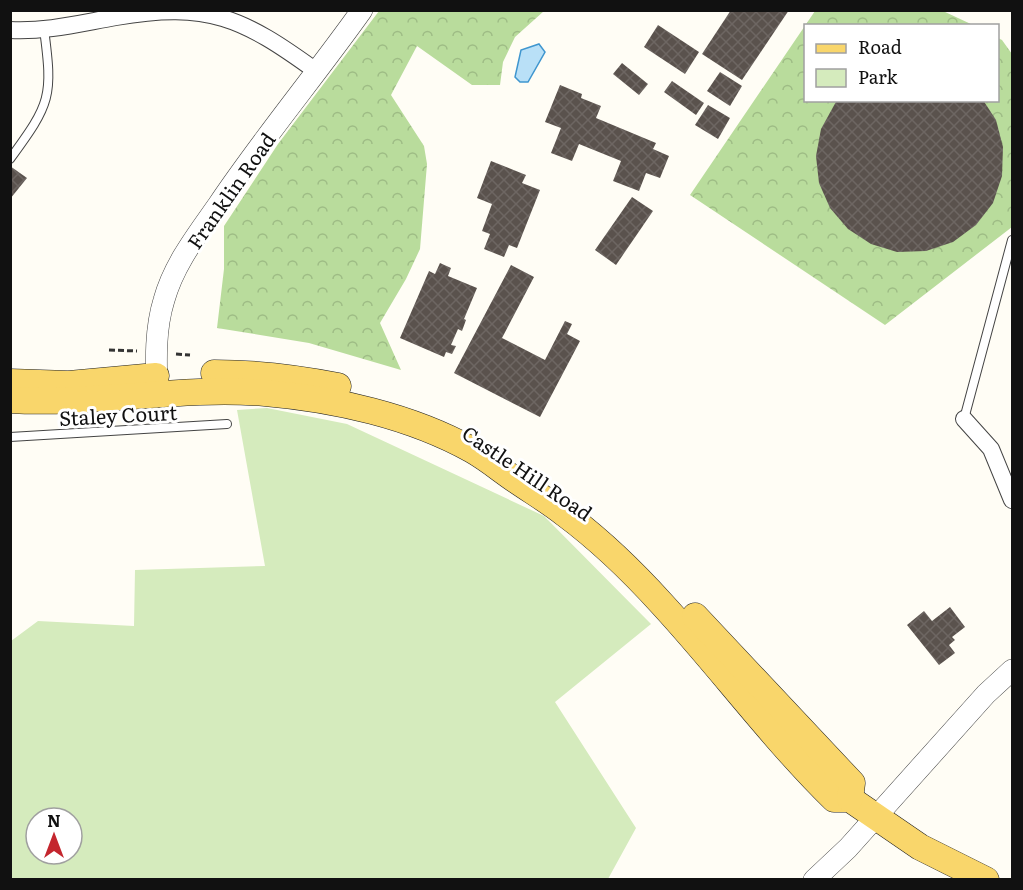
<svg xmlns="http://www.w3.org/2000/svg" width="1023" height="890" viewBox="0 0 1023 890" font-family="Literata,serif">
<defs>
<pattern id="forest-crowns" width="20" height="18" patternUnits="userSpaceOnUse" patternTransform="scale(1.5)"><rect width="20" height="18" fill="#b9dc9c"/><path d="M2 6a3 3 0 1 1 6 0M12 15a3 3 0 1 1 6 0" fill="none" stroke="#9ebc85"/></pattern>
<pattern id="building-cross-hatch" width="8" height="8" patternUnits="userSpaceOnUse" patternTransform="scale(1.5)"><rect width="8" height="8" fill="#5a524d"/><path d="M0 0l8 8M0 8l8-8" fill="none" stroke="#6d6662"/></pattern>
</defs>
<rect width="100%" height="100%" fill="#fffdf5"/>
<!-- forest -->
<g fill="url(#forest-crowns)">
<path d="M379,11h165l-29,26 -12,25 -3,23h-28l-55,-39 -26,49 33,51 3,18 -7,85 -14,30 -26,44 21,47 -92,-27 -92,-15 7,-59v-43l54,-82z"/>
<path d="M815,11h128l30,14 -167,1v74h192v-62l4,2 10,14v173l-127,98 -195,-130z"/>
</g>
<!-- park -->
<path fill="#d5ebbd" fill-rule="evenodd" d="M267,408l80,16 197,92 107,108 -96,78 81,126 -28,51h-597v-238l27,-20 96,5 1,-56 130,-4 -28,-156zM36,818h36v36h-36z"/>
<!-- water -->
<path fill="#b9e0f7" stroke="#3f96cf" stroke-width="1.5" d="M539,44l6,8 -17,30h-8l-5,-5 6,-27z"/>
<!-- building -->
<g fill="url(#building-cross-hatch)">
<path d="M731,10h58l-47,70 -40,-26z"/>
<path d="M658,25l41,27 -14,22 -41,-27z"/>
<path d="M622,63l26,21 -9,11 -26,-21z"/>
<path d="M720,72l22,14 -12,20 -23,-15z"/>
<path d="M672,81l32,22 -8,12 -32,-23z"/>
<path d="M560,85l22,9 -1,4 20,8 -5,12 60,25 -3,6 16,7 -9,22 -14,-5 -7,18 -26,-10 8,-20 -42,-17 -7,17 -21,-8 10,-25 -16,-6z"/>
<path d="M837,100h146l13,20 7,27 -1,29 -9,27 -17,22 -23,17 -27,9 -29,1 -26,-8 -23,-15 -18,-21 -11,-25 -3,-27 5,-27z"/>
<path d="M708,105l22,13 -12,21 -23,-14z"/>
<path d="M491,161l35,14 -4,8 18,7 -23,58 -8,-3 -5,12 -20,-8 6,-15 -8,-3 10,-27 -15,-6z"/>
<path d="M10,166l17,12 -17,21z"/>
<path d="M632,197l21,14 -37,54 -21,-15z"/>
<path d="M440,263l11,5 -3,8 29,12 -13,31 2,1 -4,11 -4,-2 -7,16 5,1 -4,8 -6,-2 -2,5 -44,-19 29,-67 6,3z"/>
<path d="M511,265l23,12 -32,61 43,22 20,-39 7,3 -5,10 13,7 -40,76 -86,-44z"/>
<path d="M950,607l15,20 -13,10 3,3 -6,5 6,8 -16,12 -32,-40 17,-14 8,10z"/>
</g>
<g fill="none" stroke-linecap="round" stroke-linejoin="round">
<!-- service casing -->
<g stroke="#444" stroke-width="10">
<g id="service">
<path d="M10,159c41,-56 43,-62 34,-130"/>
<path d="M964,419l48,-179"/>
<path d="M10,437l217,-13"/>
</g>
</g>
<!-- minor casing -->
<g stroke="#444" stroke-width="18">
<g id="minor">
<path d="M10,30c36,2 71,-7 106,-13 92,-16 127,1 200,54"/>
<path d="M964,419l27,30 21,51"/>
</g>
</g>
<!-- tertiary casing -->
<g stroke="#444" stroke-width="22">
<g id="tertiary">
<path d="M157,390c-1,-30 -2,-61 7,-90 10,-36 33,-65 54,-95 45,-67 97,-129 144,-195"/>
<path d="M814,880l34,-32 138,-154 26,-24"/>
</g>
</g>
<!-- primary casing -->
<g stroke="#222" stroke-width="27">
<g id="primary">
<path d="M214,373c41,0 83,5 124,13"/>
<path d="M10,382l59,2 87,-8"/>
<path d="M10,400c86,5 170,-14 255,-7 70,6 146,23 207,57 16,9 30,21 45,31 16,11 33,21 48,33 35,26 68,58 97,90 59,64 110,134 172,195h16l70,48 66,33"/>
<path d="M695,616l157,167 -2,16"/>
</g>
</g>
<!-- path -->
<g stroke="#333" stroke-width="3" stroke-dasharray="6 3" stroke-linecap="butt">
<path d="M109,350l28,1"/>
<path d="M176,354l14,1"/>
</g>
<!-- service -->
<use href="#service" stroke="#fff" stroke-width="8"/>
<!-- minor -->
<use href="#minor" stroke="#fff" stroke-width="16"/>
<!-- tertiary -->
<use href="#tertiary" stroke="#fff" stroke-width="21"/>
<!-- primary -->
<use href="#primary" stroke="#f9d66b" stroke-width="26"/>
</g>
<g text-anchor="middle" dominant-baseline="central" stroke-width="6" stroke-linejoin="round" paint-order="stroke">
<!-- street labels -->
<g font-size="20" fill="#111" stroke="#fff">
<text transform="translate(230 190) rotate(-55)">Franklin Road</text>
<text transform="translate(118 414) rotate(-3)">Staley Court</text>
<text transform="translate(528 472) rotate(34)">Castle Hill Road</text>
</g>
</g>
<!-- border -->
<rect width="1023" height="890" fill="none" stroke="#111111" stroke-width="24"/>
<!-- legend -->
<rect x="804" y="24" width="195" height="78" fill="#ffffff" stroke="#a0a0a0" stroke-width="1.5"/>
<rect x="816" y="44" width="30" height="9" fill="#f9d66b" stroke="#a0a0a0" stroke-width="1.5"/>
<text x="858" y="54" font-size="18" fill="#111111">Road</text>
<rect x="816" y="69" width="30" height="18" fill="#d5ebbd" stroke="#a0a0a0" stroke-width="1.5"/>
<text x="858" y="84" font-size="18" fill="#111111">Park</text>
<!-- north arrow -->
<g transform="translate(54 836)"><circle r="28" fill="#ffffff" stroke="#a0a0a0" stroke-width="1.5"/>
<path d="M0-4.5L10 22L0 15L-10 22Z" fill="#c4262e"/>
<text y="-9" font-size="16" font-weight="bold" text-anchor="middle" fill="#111111">N</text>
</g>
</svg>
